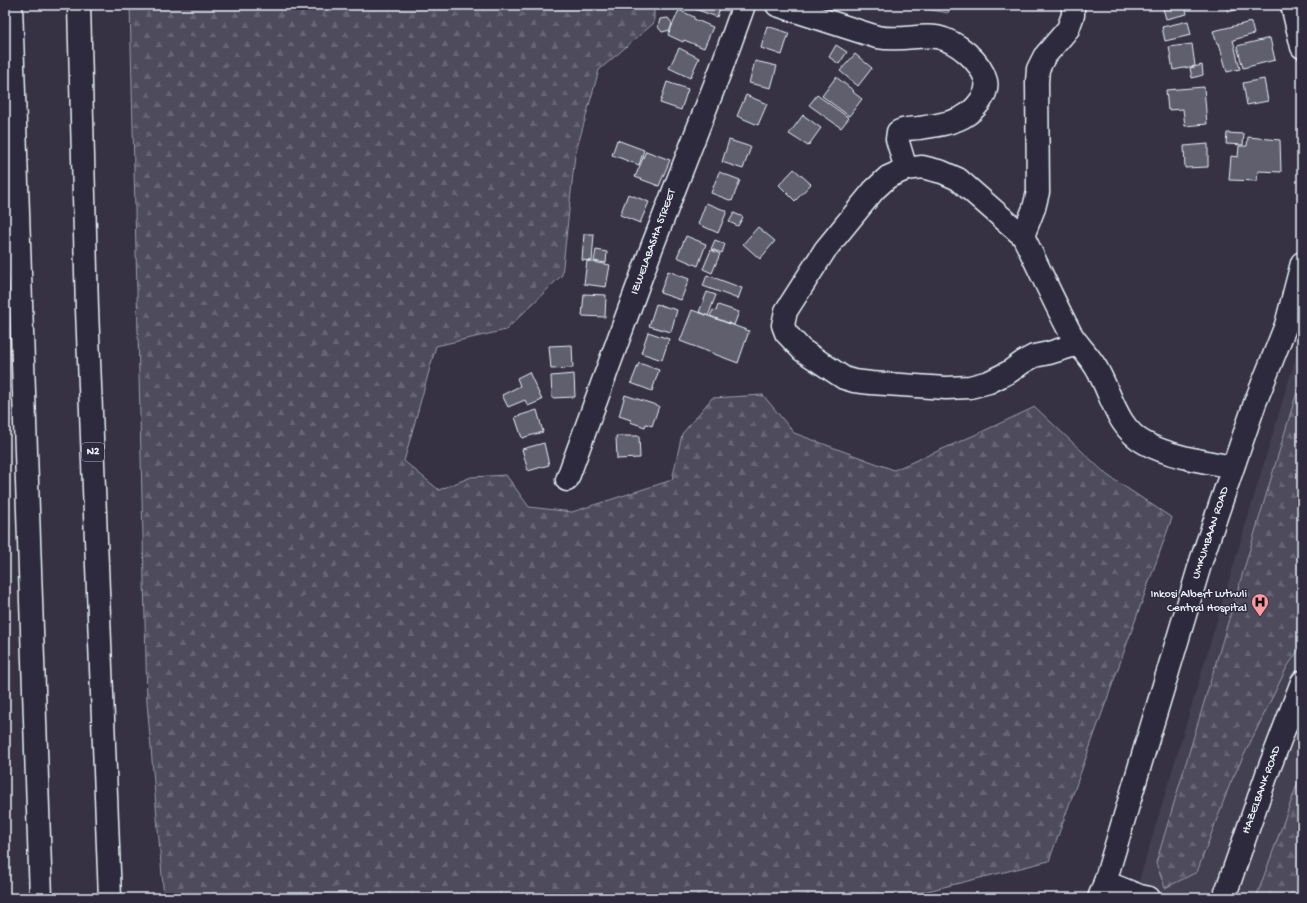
<svg xmlns="http://www.w3.org/2000/svg" width="1307" height="903" viewBox="0 0 1307 903" font-family="'Gochi Hand',sans-serif">
<defs>
<pattern id="forest-firs" width="22" height="20" patternUnits="userSpaceOnUse"><rect width="22" height="20" fill="#4d4b5c"/><path d="M5 1l3.5 6h-7zM16 11l3.5 6h-7z" fill="#676574"/></pattern>
</defs>
<rect width="100%" height="100%" fill="#363244"/>
<filter id="ink" filterUnits="userSpaceOnUse"><feTurbulence type="fractalNoise" baseFrequency=".025" numOctaves="2"/><feDisplacementMap in="SourceGraphic" scale="8" xChannelSelector="R" yChannelSelector="G"/><feConvolveMatrix kernelMatrix="1 2 1 2 8 2 1 2 1" color-interpolation-filters="sRGB"/></filter>
<g filter="url(#ink)">
<!-- built -->
<path fill="#433f51" d="M1302,336v562h-168z"/>
<!-- forest -->
<g fill="url(#forest-firs)" stroke="#9a9eaa">
<path d="M130,5h524v18l-55,47 -24,85 -13,120 -56,55 -70,16 -32,115 35,29 32,-13 35,-2 23,32 43,5 100,-32 10,-46 30,-36 51,-3 31,38 100,37 83,-36 58,-27 72,68 65,43 -123,343 -150,37h-735l-17,-196z"/>
<path d="M903,5h47l-2,8z"/>
<path d="M1302,375v270l-15,22 -57,117 -33,88 -32,16 -9,-25z"/>
<path d="M1302,771v127h-46z"/>
</g>
<!-- building -->
<g fill="#605e6e" stroke="#e8f1f8">
<path d="M697,5h24l-4,12 -22,-8z"/>
<path d="M1162,5h23l2,9 -21,5z"/>
<path d="M1226,5h22l1,1 -21,6z"/>
<path d="M679,10l15,7v2l19,8 -9,21 -20,-8 -1,2 -15,-7z"/>
<path d="M668,18l4,5 -2,7 -8,2 -4,-5 2,-8z"/>
<path d="M1188,21l3,14 -26,6 -3,-14z"/>
<path d="M1251,22l3,12 -21,6 7,29 -13,3 -8,-29 -2,1 -4,-13z"/>
<path d="M767,26l22,7 -7,22 -21,-7z"/>
<path d="M1270,38l5,22 -32,8 -6,-22z"/>
<path d="M1192,44l3,22 -22,4 -4,-23z"/>
<path d="M836,45l11,7 -8,12 -10,-7z"/>
<path d="M679,48l20,10 -9,20 -21,-10z"/>
<path d="M855,54l17,14 -14,18 -18,-15z"/>
<path d="M755,61l22,5 -6,22 -22,-5z"/>
<path d="M1202,65l1,10 -11,3 -2,-10z"/>
<path d="M836,77l18,14 -1,1 9,7 -13,17 -27,-20z"/>
<path d="M1264,79l4,22 -21,4 -4,-22z"/>
<path d="M667,82l21,7 -7,21 -21,-7z"/>
<path d="M1204,87l3,37 -22,2 -2,-17 -15,1 -2,-20z"/>
<path d="M746,95l21,9 -9,21 -21,-9z"/>
<path d="M817,95l32,23 -8,10 -32,-23z"/>
<path d="M803,115l18,13 -13,18 -19,-12z"/>
<path d="M1227,133l17,1 -1,11 -17,-1z"/>
<path d="M1248,137l32,3 1,32 -23,-1 -1,10 -28,-1 2,-24 7,1 1,-11h8z"/>
<path d="M617,140l27,10 -5,15 -27,-10z"/>
<path d="M729,140l22,7 -8,22 -21,-7z"/>
<path d="M1208,144v23l-23,1 -1,-22z"/>
<path d="M646,151l24,9 -11,26 -24,-9z"/>
<path d="M794,169l17,15 -16,17 -16,-16z"/>
<path d="M719,172l21,8 -8,21 -21,-8z"/>
<path d="M628,194l21,8 -9,21 -20,-8z"/>
<path d="M706,203l21,8 -9,22 -20,-9z"/>
<path d="M734,213l9,4 -5,9 -9,-4z"/>
<path d="M758,227l17,14 -15,18 -17,-15z"/>
<path d="M584,234h10l-2,27 -10,-1z"/>
<path d="M686,236l20,8 -8,22 -21,-9z"/>
<path d="M715,240l10,4 -3,9 -11,-4z"/>
<path d="M596,250l11,2 -1,11 -12,-2z"/>
<path d="M711,250l9,4 -8,19 -9,-4z"/>
<path d="M587,261l23,4 -4,22 -22,-3z"/>
<path d="M668,271l21,8 -8,21 -21,-7z"/>
<path d="M707,275l35,13 -4,11 -35,-13z"/>
<path d="M707,292l9,3 -8,21 -9,-4z"/>
<path d="M584,294l22,1 -1,22 -23,-1z"/>
<path d="M656,304l21,6 -6,22 -22,-6z"/>
<path d="M718,305l21,7 -5,13 -24,-9 3,-6 3,1z"/>
<path d="M692,310l57,21 -11,32 -58,-22z"/>
<path d="M648,332l21,7 -7,21 -21,-7z"/>
<path d="M572,345l1,23 -22,1 -2,-23z"/>
<path d="M639,363l20,7 -7,21 -21,-8z"/>
<path d="M529,372l13,28 -14,6 -3,-6 -17,7 -6,-12 18,-9 -3,-8z"/>
<path d="M574,374l1,23 -23,1 -1,-22z"/>
<path d="M625,395l34,11 -7,20 -6,-2 -1,3 -15,-5 1,-2 -12,-4z"/>
<path d="M537,410l6,22 -21,6 -7,-21z"/>
<path d="M616,436h23l1,22 -23,1z"/>
<path d="M544,443l5,22 -21,6 -6,-22z"/>
</g>
<g fill="none" stroke-linecap="round" stroke-linejoin="round">
<!-- minor casing -->
<g stroke="#e8f1f8" stroke-width="25">
<g id="minor">
<path d="M777,5l100,32c38,7 55,-14 90,16 9,8 16,16 19,28 3,14 -12,30 -23,36 -13,7 -30,9 -44,11 -8,1 -15,0 -21,4l-1,7 9,30"/>
<path d="M1073,5v10l-5,14 -24,28 -6,12 -1,13 1,110 -4,16 -11,28c16,32 31,66 48,98 8,13 20,23 27,37 14,25 19,57 47,72 26,14 58,18 87,24"/>
<path d="M1292,5l10,42"/>
<path d="M1023,236l-65,-57 -16,-7 -20,-5 -16,2 -18,8 -14,13 -49,60 -39,61 -3,14 3,8 16,17 42,28 10,3 17,2 75,5 24,-1 19,-5 20,-10 14,-10 11,-6 15,-3 29,-9"/>
<path d="M567,480l85,-233 69,-178 23,-64"/>
<path d="M1105,882l35,14 9,2"/>
<path d="M1099,898l6,-16 97,-324 53,-155 31,-78 16,-62"/>
<path d="M1224,898l43,-124 35,-92"/>
</g>
</g>
<!-- highway casing -->
<g stroke="#e8f1f8" stroke-width="25">
<g id="highway">
<path d="M11,5l30,893"/>
<path d="M79,5l8,304 23,589"/>
</g>
</g>
<!-- minor -->
<use href="#minor" stroke="#2f2a3d" stroke-width="22"/>
<!-- highway -->
<use href="#highway" stroke="#2f2a3d" stroke-width="22"/>
</g>
</g>
<!-- icons -->
<defs>
<g id="hospital-pin" transform="scale(0.9)"><path d="M0 17L-7.5 6A9.5 9.5 0 1 1 7.5 6Z" fill="#ff9aa2" stroke="#2f2a3d"/><path d="M-5-5h3v3.5h4V-5h3V5h-3V1.5h-4V5h-3Z" fill="#111"/></g>
</defs>
<g fill-rule="evenodd">
<use href="#hospital-pin" x="1260" y="602"/>
</g>
<g text-anchor="middle" dominant-baseline="central" stroke-width="3" stroke-linejoin="round" paint-order="stroke">
<!-- shield labels -->
<rect fill="#2f2a3d" stroke="#b0b5c0" stroke-width="1" x="82" y="443" width="22" height="18" rx="3"/>
<g font-size="11" font-weight="bold" fill="#e8f1f8">
<text x="93" y="452">N2</text>
</g>
<!-- street labels -->
<g font-size="12" fill="#e8f1f8" stroke="#2f2a3d">
<text transform="translate(654 242) rotate(-70)">IZWELABASHA STREET</text>
<text transform="translate(1211 533) rotate(-72)">UMKUMBAAN ROAD</text>
<text transform="translate(1262 790) rotate(-70)">HAZELBANK ROAD</text>
</g>
<!-- poi labels -->
<g font-size="12" fill="#e8f1f8" stroke="#2f2a3d" text-anchor="end">
<text x="1247" y="595">Inkosi Albert Luthuli<tspan x="1247" dy="14">Central Hospital</tspan></text>
</g>
</g>
<!-- margin -->
<rect width="1307" height="903" fill="none" stroke="#2f2a3d" stroke-width="20"/>
<rect x="10" y="10" width="1287" height="883" fill="none" stroke="#e8f1f8" stroke-width="1.5" filter="url(#ink)"/>
</svg>
